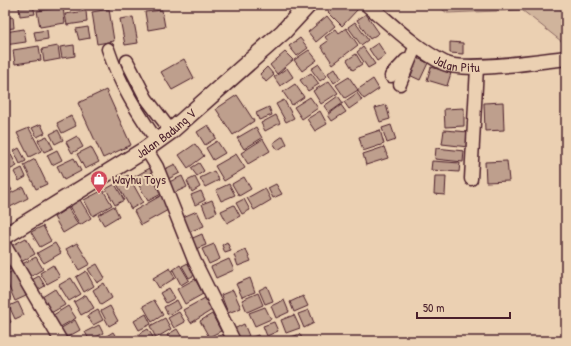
<svg xmlns="http://www.w3.org/2000/svg" width="571" height="346" viewBox="0 0 571 346" font-family="'Patrick Hand',sans-serif">
<rect width="100%" height="100%" fill="#ebd0b2"/>
<filter id="ink" filterUnits="userSpaceOnUse"><feTurbulence type="fractalNoise" baseFrequency=".025" numOctaves="2"/><feDisplacementMap in="SourceGraphic" scale="8" xChannelSelector="R" yChannelSelector="G"/><feConvolveMatrix kernelMatrix="1 2 1 2 8 2 1 2 1" color-interpolation-filters="sRGB"/></filter>
<g filter="url(#ink)">
<!-- green -->
<path fill="#d0b49c" stroke="#8d6a64" d="M437,5h129v40l-44,-35 -75,3z"/>
<!-- building -->
<g fill="#be9f8d" stroke="#4a1f2b">
<path d="M33,5l2,9 -15,2 -1,-9z"/>
<path d="M334,5h20l4,4 -16,17 -14,-14z"/>
<path d="M63,7l2,16 -25,4 -3,-16z"/>
<path d="M109,9l5,32 -17,3 -5,-32z"/>
<path d="M162,10l3,17 -17,3 -3,-18z"/>
<path d="M86,11l1,11 -20,3 -2,-11z"/>
<path d="M366,14l13,19 -9,6 -13,-19z"/>
<path d="M327,16l8,10 -19,16 -8,-10z"/>
<path d="M13,17l1,11 -9,1v-11z"/>
<path d="M133,17l5,26 -13,2 -5,-26z"/>
<path d="M355,22l13,18 -7,5 -13,-18z"/>
<path d="M88,27l2,11 -11,2 -3,-11z"/>
<path d="M346,28l12,17 -25,19 -12,-18 7,-5 -3,-4 11,-8 3,4z"/>
<path d="M24,29l2,13 -21,3v-13z"/>
<path d="M47,30l1,9 -12,2 -2,-9z"/>
<path d="M300,38l8,10 -11,8 -8,-10z"/>
<path d="M450,42l13,1v11l-13,-1z"/>
<path d="M378,43l8,12 -9,6 -8,-12z"/>
<path d="M74,45l1,11 -13,2 -2,-11z"/>
<path d="M39,46l2,14 -26,4 -2,-14z"/>
<path d="M58,46l2,13 -16,3 -2,-13z"/>
<path d="M363,47l12,17 -7,4 -11,-16z"/>
<path d="M309,50l8,10 -15,11 -8,-11z"/>
<path d="M285,52l8,8 -16,14 -7,-9z"/>
<path d="M356,54l6,10 -9,6 -6,-10z"/>
<path d="M415,57l13,6 -8,17 -13,-6z"/>
<path d="M184,59l10,19 -22,12 -11,-18z"/>
<path d="M319,64l8,12 -7,5 -9,-12z"/>
<path d="M267,67l7,8 -8,7 -6,-8z"/>
<path d="M431,67l20,6 -4,13 -20,-6z"/>
<path d="M287,68l6,9 -13,9 -6,-9z"/>
<path d="M335,68l6,10 -7,5 -6,-10z"/>
<path d="M311,73l8,11 -11,7 -8,-11z"/>
<path d="M349,77l9,13 -13,8 -9,-13z"/>
<path d="M373,79l6,10 -15,10 -7,-9z"/>
<path d="M329,81l9,12 -17,11 -8,-13z"/>
<path d="M295,84l9,13 -12,8 -9,-13z"/>
<path d="M106,90l25,55 -28,13 -25,-55z"/>
<path d="M357,93l5,7 -13,9 -5,-7z"/>
<path d="M237,95l17,26 -21,14 -17,-26z"/>
<path d="M338,96l5,7 -14,10 -5,-7z"/>
<path d="M310,97l8,11 -16,11 -8,-12z"/>
<path d="M284,100l10,18 -8,4 -10,-18z"/>
<path d="M503,102l1,28 -19,1 -1,-28z"/>
<path d="M341,105l5,7 -14,9 -4,-6z"/>
<path d="M386,105l4,14 -10,3 -5,-14z"/>
<path d="M269,107l3,8 -13,5 -3,-7z"/>
<path d="M464,108v18l-19,1 -1,-18z"/>
<path d="M320,111l7,13 -12,7 -8,-12z"/>
<path d="M276,115l4,8 -15,8 -4,-8z"/>
<path d="M71,116l5,10 -14,7 -5,-10z"/>
<path d="M41,124l4,9 -8,4 -5,-9z"/>
<path d="M208,125l8,13 -11,7 -8,-13z"/>
<path d="M391,125l5,15 -9,3 -5,-15z"/>
<path d="M256,127l6,11 -18,11 -7,-11z"/>
<path d="M29,128l12,23 -12,6 -12,-24z"/>
<path d="M58,130l5,10 -8,4 -5,-10z"/>
<path d="M380,130l4,14 -21,7 -4,-14z"/>
<path d="M444,130l25,2 -1,15 -26,-3z"/>
<path d="M47,136l6,12 -9,4 -6,-12z"/>
<path d="M77,136l6,11 -11,6 -6,-11z"/>
<path d="M283,136l4,8 -9,6 -5,-7z"/>
<path d="M263,139l7,12 -22,13 -7,-11z"/>
<path d="M217,141l8,12 -12,7 -7,-12z"/>
<path d="M195,144l9,12 -16,12 -9,-13z"/>
<path d="M91,147l8,15 -14,7 -8,-15z"/>
<path d="M384,147l4,11 -22,7 -3,-11z"/>
<path d="M19,148l7,13 -6,3 -6,-13z"/>
<path d="M436,148l28,3 -1,11 -28,-3z"/>
<path d="M57,150l5,10 -10,5 -5,-10z"/>
<path d="M9,151l8,15 -12,6v-19z"/>
<path d="M236,154l9,14 -21,13 -9,-15z"/>
<path d="M74,158l7,13 -17,9 -7,-14z"/>
<path d="M35,159l12,25 -11,5 -12,-24z"/>
<path d="M432,161l28,2 -1,9 -28,-2z"/>
<path d="M507,161l2,20 -23,1 -1,-20z"/>
<path d="M199,163l5,8 -7,5 -6,-8z"/>
<path d="M175,164l5,9 -12,6 -5,-9z"/>
<path d="M22,168l4,9 -7,4 -5,-9z"/>
<path d="M150,168l13,25 -15,8 -14,-24z"/>
<path d="M214,171l5,9 -14,7 -5,-9z"/>
<path d="M128,175l15,27 -12,7 -15,-27z"/>
<path d="M182,176l5,11 -13,6 -5,-11z"/>
<path d="M435,176h11l-1,19 -11,-1z"/>
<path d="M195,177l5,10 -8,5 -5,-11z"/>
<path d="M244,177l7,12 -12,7 -7,-12z"/>
<path d="M5,179l7,11 -7,4z"/>
<path d="M115,184l9,16 -9,5 -9,-16z"/>
<path d="M229,184l6,11 -14,6 -5,-11z"/>
<path d="M276,184l6,10 -9,4 -5,-10z"/>
<path d="M23,187l5,11 -18,9 -5,-11z"/>
<path d="M265,188l6,12 -17,10 -7,-12z"/>
<path d="M103,190l9,15 -19,11 -9,-16z"/>
<path d="M201,191l4,9 -10,5 -4,-10z"/>
<path d="M162,195l8,14 -29,16 -7,-14z"/>
<path d="M244,199l6,11 -8,4 -6,-11z"/>
<path d="M80,200l11,18 -11,7 -11,-19z"/>
<path d="M212,200l5,12 -10,5 -5,-13z"/>
<path d="M234,205l6,11 -13,7 -6,-12z"/>
<path d="M114,206l5,10 -15,9 -6,-10z"/>
<path d="M68,208l10,16 -15,9 -9,-16z"/>
<path d="M197,211l7,15 -15,6 -6,-15z"/>
<path d="M43,226l8,15 -11,6 -9,-15z"/>
<path d="M202,234l4,11 -13,5 -5,-10z"/>
<path d="M26,238l9,16 -14,8 -10,-16z"/>
<path d="M227,242l4,9 -6,2 -3,-8z"/>
<path d="M55,243l6,10 -17,10 -7,-10z"/>
<path d="M77,243l13,21 -11,6 -13,-21z"/>
<path d="M214,244l6,15 -11,5 -7,-15z"/>
<path d="M246,250l5,11 -13,5 -4,-11z"/>
<path d="M5,257l6,12 -6,3z"/>
<path d="M36,257l7,12 -13,8 -8,-13z"/>
<path d="M229,259l5,11 -18,8 -5,-11z"/>
<path d="M188,263l7,12 -6,3 -7,-12z"/>
<path d="M97,264l8,14 -8,5 -9,-14z"/>
<path d="M53,265l7,12 -13,7 -7,-11z"/>
<path d="M180,265l9,15 -8,5 -8,-15z"/>
<path d="M170,268l5,10 -16,10 -6,-10z"/>
<path d="M15,270l11,26 -11,5 -10,-23v-3z"/>
<path d="M86,271l8,15 -10,6 -8,-15z"/>
<path d="M39,276l6,10 -9,5 -6,-10z"/>
<path d="M71,278l10,16 -12,7 -10,-16z"/>
<path d="M250,278l5,14 -13,5 -6,-13z"/>
<path d="M195,279l8,15 -18,10 -8,-15z"/>
<path d="M104,283l8,15 -11,7 -8,-15z"/>
<path d="M267,286l6,15 -8,3 -6,-14z"/>
<path d="M5,288l5,10 -5,3z"/>
<path d="M169,288l6,10 -9,5 -6,-10z"/>
<path d="M55,289l10,16 -14,8 -9,-16z"/>
<path d="M233,290l8,18 -13,5 -7,-18z"/>
<path d="M258,293l5,12 -16,7 -5,-12z"/>
<path d="M86,295l8,13 -13,7 -7,-13z"/>
<path d="M303,296l5,10 -14,6 -4,-10z"/>
<path d="M205,298l7,12 -21,13 -8,-13z"/>
<path d="M154,300l9,15 -11,7 -9,-16z"/>
<path d="M177,300l4,8 -13,7 -4,-8z"/>
<path d="M284,300l5,12 -13,6 -5,-12z"/>
<path d="M18,302l6,13 -9,4 -6,-13z"/>
<path d="M68,306l8,12 -19,11 -7,-12z"/>
<path d="M110,306l8,15 -9,5 -8,-15z"/>
<path d="M265,307l6,12 -16,7 -6,-13z"/>
<path d="M5,309l6,13 -6,3z"/>
<path d="M98,310l5,10 -10,5 -6,-9z"/>
<path d="M309,310l5,13 -10,5 -6,-14z"/>
<path d="M179,312l6,10 -11,6 -6,-10z"/>
<path d="M146,314l5,10 -12,6 -5,-9z"/>
<path d="M212,314l9,17 -12,6 -9,-16z"/>
<path d="M294,315l6,13 -14,5 -5,-13z"/>
<path d="M165,318l6,11 -15,9 -6,-12z"/>
<path d="M75,320l5,10 -16,9 -6,-9z"/>
<path d="M274,322l4,9 -11,5 -4,-10z"/>
<path d="M244,324l5,12 -12,5 -5,-11z"/>
<path d="M99,325l4,8 -13,8 -5,-9z"/>
<path d="M148,329l6,10 -3,2h-20l-1,-2z"/>
<path d="M177,329l7,12h-13l-4,-6z"/>
<path d="M113,332l5,8 -11,1 -2,-4z"/>
<path d="M223,334l4,7h-17z"/>
<path d="M300,334l3,7h-11l-1,-4z"/>
<path d="M258,335l2,6h-13v-2z"/>
</g>
<g fill="none" stroke-linecap="round" stroke-linejoin="round">
<!-- minor casing -->
<g stroke="#4a1f2b" stroke-width="15">
<g id="minor">
<path d="M108,49c12,36 28,61 49,92"/>
<path d="M127,61l19,37 25,33"/>
<path d="M391,76l15,-16"/>
<path d="M400,84l16,-39"/>
<path d="M146,149l11,18 37,93 40,81"/>
<path d="M471,179l6,-112"/>
<path d="M5,246l56,95"/>
</g>
</g>
<!-- tertiary casing -->
<g stroke="#4a1f2b" stroke-width="17">
<g id="tertiary">
<path id="s1" d="M368,5c24,20 48,44 76,58 20,10 96,-2 122,-5"/>
</g>
</g>
<!-- secondary casing -->
<g stroke="#4a1f2b" stroke-width="19">
<g id="secondary">
<path id="s2" d="M5,236l141,-87 25,-18 112,-99 25,-27"/>
</g>
</g>
<!-- minor -->
<use href="#minor" stroke="#ebd0b2" stroke-width="12"/>
<!-- tertiary -->
<use href="#tertiary" stroke="#ebd0b2" stroke-width="14"/>
<!-- secondary -->
<use href="#secondary" stroke="#ebd0b2" stroke-width="16"/>
</g>
</g>
<!-- icons -->
<defs>
<g id="shop-pin" transform="scale(0.9)"><path d="M0 17L-7.5 6A9.5 9.5 0 1 1 7.5 6Z" fill="#d1495b" stroke="#ebd0b2"/><path d="M-5-2.5h2.3a2.7 3.5 0 0 1 5.4 0H5L5.5 6h-11ZM-1.5-2.5h3a1.5 2.3 0 0 0-3 0Z" fill="#fff"/></g>
</defs>
<g fill-rule="evenodd">
<use href="#shop-pin" x="99" y="179"/>
</g>
<g text-anchor="middle" dominant-baseline="central" stroke-width="4" stroke-linejoin="round" paint-order="stroke">
<!-- street labels -->
<g font-size="13" fill="#4a1f2b" stroke="#ebd0b2">
<text stroke="none"><textPath href="#s1" startOffset="109">Jalan Pitu</textPath></text>
<text stroke="none"><textPath href="#s2" startOffset="191">Jalan Badung V</textPath></text>
</g>
<!-- poi labels -->
<g font-size="13" fill="#4a1f2b" stroke="#ebd0b2" text-anchor="start">
<text x="112" y="179">Wayhu Toys</text>
</g>
</g>
<!-- margin -->
<rect width="571" height="346" fill="none" stroke="#ebd0b2" stroke-width="20"/>
<rect x="10" y="10" width="551" height="326" fill="none" stroke="#4a1f2b" stroke-width="1.5" filter="url(#ink)"/>
<!-- scale -->
<path d="M417 312v6h93v-6" fill="none" stroke="#4a1f2b" stroke-width="2"/>
<text x="423" y="312" font-size="12" fill="#4a1f2b" stroke="#ebd0b2" stroke-width="3" paint-order="stroke">50 m</text>
</svg>
